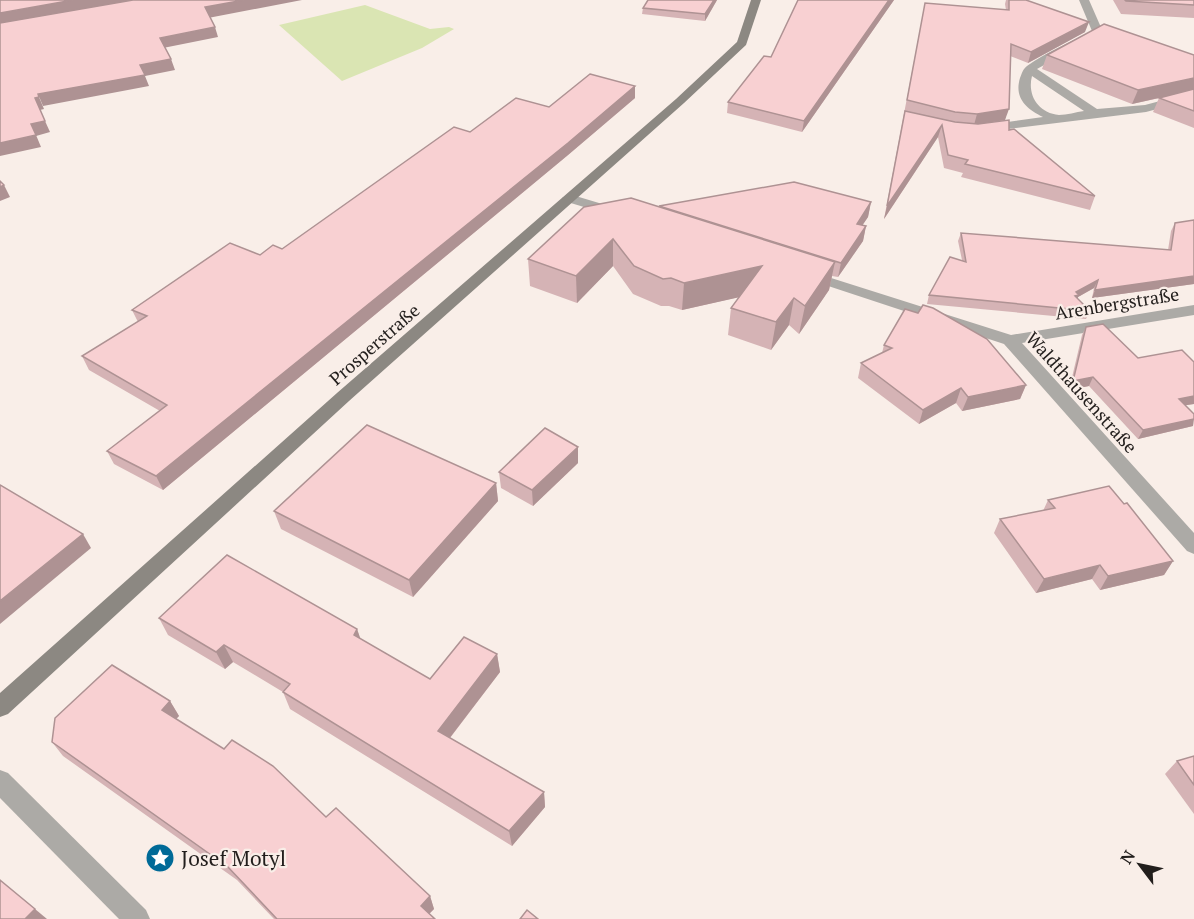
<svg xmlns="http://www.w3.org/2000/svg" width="1194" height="919" viewBox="0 0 1194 919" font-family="'PT Serif',serif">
<rect width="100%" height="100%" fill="#f9eee8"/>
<!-- green -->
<path fill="#dae5b3" d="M365,5l65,24 19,-2 5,2 -32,19 -80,33 -63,-56z"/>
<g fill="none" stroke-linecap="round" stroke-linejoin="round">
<!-- minor -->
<g fill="#acaaa6" fill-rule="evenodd">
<path d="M1079,0h10l14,32 -66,37 60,40 48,-4 49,-13v7l-48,13 -163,20v-6l4,-1 56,-8c-17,-8 -29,-19 -23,-39 2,-5 3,-9 7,-12 19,-14 44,-24 65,-35zM1032,76l52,35c-8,1 -17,4 -25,4 -21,-2 -32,-20 -27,-39z"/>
<path d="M569,194l50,15 2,3 -7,4 -50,-15 -2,-3z"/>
<path d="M809,271l202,64 183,-30v10l-172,28 172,190v21l-7,-3 -183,-207 -200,-66 -2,-3 2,-3z"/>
<path d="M0,770l8,3 138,137 4,9h-31l-119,-121z"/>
</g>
<!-- secondary -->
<path fill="#8c8882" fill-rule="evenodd" d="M751,0h10l-15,45 -62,58 -335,298 -341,313 -8,3v-24l337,-300 339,-294 61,-57z"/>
</g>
<!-- wall -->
<g fill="#d5b3b5">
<path d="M717,0l-12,21 -63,-7 1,-6z"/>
<path d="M798,0h96l-92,132 -75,-19 1,-11 43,-45z"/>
<path d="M1006,0h20l59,32 -57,31 -18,-7 -5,64 4,10 86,66 -5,14 -129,-33 2,-4 -19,-5 -6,-31 -54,82 41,-216 81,7 -1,-6z"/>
<path d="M1113,0h81v18l-73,-4z"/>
<path d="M1047,55h147v73l-41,-16 6,-14 5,-1 -32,7 -90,-35z"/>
<path d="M635,98l-67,57 -405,335 -49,-26 -7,-13 53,-40 -71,-41 -7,-14 56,-34 -6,-12 128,-55 22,-6 188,-117 79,-25z"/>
<path d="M871,202l-3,15 -6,8 4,1 -3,15 -25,36 -6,-1 -3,14 -30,44 -10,-9 -18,25 -43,-15 3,-27 8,-11 -57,13 -13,-4h-8l-28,-12 -20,-28 -36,37 -47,-17 -2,-27 130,-52 1,-1z"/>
<path d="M1175,223l19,61 -102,14 2,-10 -16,9v2l12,12 -4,8 -159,-15 2,-9 33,-35 -4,-19 3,-8 207,17 3,-19z"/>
<path d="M1086,327l52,31 56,4v42l-9,1 8,21 -55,13 -49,-53 -20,4 13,-55z"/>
<path d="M884,345l142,40 -6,14 -58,12 -6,-8 -37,21 -61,-46 3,-15 21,-10z"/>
<path d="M578,463l-45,43 -32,-18 -2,-16z"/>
<path d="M496,483l2,18 -85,96 -132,-68 -7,-18z"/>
<path d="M1048,500l125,61 -9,14 -64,15 -8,-11 -56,14 -42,-60 6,-14 43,-8z"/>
<path d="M159,618l198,11 3,10 70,40 67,-25 3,18 -50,66 94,54 1,15 -33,39 -222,-137 -7,-17 -50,-30 -8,7 -57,-34z"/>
<path d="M170,701l9,15 -3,3 150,98 104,79 4,13 -5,5 6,5h-161l-37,-39 -174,-124 -11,-14z"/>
<path d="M1194,756v58l-29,-40 12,-13z"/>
</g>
<!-- shaded-wall -->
<g fill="#ae9293">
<path d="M73,0h62l-135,24v-11z"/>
<path d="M244,0h58l-94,18 -3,-11z"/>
<path d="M714,0h3l-12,21v-7z"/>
<path d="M889,0h5l-92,132 2,-11z"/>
<path d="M1089,22l-4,10 -57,31 3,-11z"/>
<path d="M215,27l3,10 -55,11 -3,-10z"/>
<path d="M171,59l4,11 -30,6 4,10 -106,20 -5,-12 102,-29z"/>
<path d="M1194,78v12l-62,14 6,-14z"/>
<path d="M635,86v12l-67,57 -405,335 -7,-14z"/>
<path d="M39,97l5,12 -4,1 -5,-12z"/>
<path d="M1009,109l-4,11 -31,5 3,-11z"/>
<path d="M45,121l5,11 -14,4 -5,-12z"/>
<path d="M942,125l-4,12 -54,82 3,-13z"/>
<path d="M36,135l5,12 -41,9v-13z"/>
<path d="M4,185l6,12 -10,4v-14z"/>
<path d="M871,202l-3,15 -14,21 3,-14z"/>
<path d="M866,226l-3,15 -25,36 3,-14z"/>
<path d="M613,239v27l-36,37 -1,-27z"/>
<path d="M835,262l-6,28 -30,44 6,-28z"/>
<path d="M762,266l-4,27 -76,17 2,-27z"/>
<path d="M1194,276v8l-102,14 3,-8z"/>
<path d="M1098,280l-4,8 -16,9 -2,7h-5l5,-12z"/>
<path d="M794,298l-5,27 -18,25 5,-28z"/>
<path d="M1093,377l-4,9 -20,4 4,-9z"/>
<path d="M1026,385l-6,14 -58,12 6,-14z"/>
<path d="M961,388l-5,15 -37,21 4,-14z"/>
<path d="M1194,396v8l-20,3 5,-8z"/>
<path d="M1194,419l-1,7 -55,13 5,-9z"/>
<path d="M578,447v16l-45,43 -1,-16z"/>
<path d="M496,483l2,18 -85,96 -4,-17z"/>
<path d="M83,534l8,14 -91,76v-23z"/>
<path d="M1173,561l-9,14 -64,15 8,-14z"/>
<path d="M1100,565l-8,14 -56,14 8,-14z"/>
<path d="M357,629l6,17 -9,-11z"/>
<path d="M224,645l9,17 -8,7 -9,-17z"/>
<path d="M497,654l3,18 -58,76 -4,-17z"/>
<path d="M170,701l9,15 -8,8 -9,-14z"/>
<path d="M544,792l1,15 -33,39 -3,-15z"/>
<path d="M430,896l4,13 -9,9 -4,-12z"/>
<path d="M35,909l12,10h-22z"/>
</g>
<!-- building -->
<g fill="#f8d0d2" stroke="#ae9293" stroke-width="1.5">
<path d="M0,0h73l-73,13z"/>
<path d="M133,0h111l-39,7 10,20 -55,11 11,21 -31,6 5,10 -107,19 1,3 -4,1 10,23 -14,3 5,11 -36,8v-120z"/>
<path d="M648,0h66l-9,14 -62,-6z"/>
<path d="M798,0h91l-85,121 -76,-19 36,-46 7,1z"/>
<path d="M1009,0h17l63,22 -58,30 -20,-8 -2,65 -32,5 -22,-2 -48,-12 18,-97 84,7z"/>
<path d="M1125,0h69v5l-68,-4z"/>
<path d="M1104,24l90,31v23l-56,12 -91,-35z"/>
<path d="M590,74l45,12 -67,57 -412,333 -49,-25 60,-46 -85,-49 65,-40 -15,-6 98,-67 30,12 13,-10 9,4 172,-122 16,5 46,-34 33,9z"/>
<path d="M1194,89v22l-35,-13z"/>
<path d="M905,111l50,11 23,2 31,-4v10l5,-1 81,67 -130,-32 3,-4 -20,-5 -6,-30 -55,81z"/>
<path d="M0,181l4,4 -4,2z"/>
<path d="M794,182l77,20 -14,22 9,2 -25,37 -182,-57z"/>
<path d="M631,198l204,64 -30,44 -11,-8 -18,24 -45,-14 31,-42 -78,17 -13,-5 -8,1 -29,-13 -21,-27 -37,37 -48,-17 56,-52z"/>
<path d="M1194,220v56l-99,14 3,-10 -22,12 3,3 -4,1 15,15 -161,-16 21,-38 16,5 -5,-29 210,17 4,-27z"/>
<path d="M923,305l10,3 54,31 39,46 -58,12 -7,-9 -38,22 -62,-47 31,-15 -8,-3 21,-36 13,4z"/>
<path d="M1103,324l35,34 44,-8 12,12v34l-15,3 15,15v5l-51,11 -50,-53 -20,4 13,-54z"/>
<path d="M367,425l129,58 -87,97 -135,-69z"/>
<path d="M545,428l33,19 -46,43 -33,-18z"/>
<path d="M0,485l83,49 -83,67z"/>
<path d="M1109,486l15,18 3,-1 46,58 -65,15 -8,-11 -56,14 -44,-60 55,-11 -7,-8z"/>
<path d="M227,555l130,74 -3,6 76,44 34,-42 33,17 -59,77 106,61 -35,39 -226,-139 7,-8 -66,-39 -8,7 -57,-34z"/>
<path d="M112,665l58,36 -8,9 62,39 8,-9 41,26 53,51 10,-9 94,88 -9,10 14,13h-158l-49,-52 -176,-125 3,-24z"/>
<path d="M1194,756v29l-17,-24z"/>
<path d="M0,880l35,29 -10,10h-25z"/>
<path d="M527,910l11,9h-18z"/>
</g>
<!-- icons -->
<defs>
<g id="sight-disc" transform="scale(1.5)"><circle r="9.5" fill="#006a97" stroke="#f9eee8"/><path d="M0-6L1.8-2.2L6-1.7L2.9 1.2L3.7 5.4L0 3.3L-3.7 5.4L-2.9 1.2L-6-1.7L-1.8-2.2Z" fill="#fff"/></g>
</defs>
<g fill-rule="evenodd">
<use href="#sight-disc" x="160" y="858"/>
</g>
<g text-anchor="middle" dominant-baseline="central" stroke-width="4.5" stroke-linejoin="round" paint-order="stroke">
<!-- street labels -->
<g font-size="18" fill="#221e1c" stroke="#f9eee8">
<text transform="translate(1117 303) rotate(-9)">Arenbergstraße</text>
<text transform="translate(374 344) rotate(-41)">Prosperstraße</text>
<text transform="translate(1082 392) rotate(48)">Waldthausenstraße</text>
</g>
<!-- near-poi labels -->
<g font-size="21" fill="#221e1c" stroke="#f9eee8" text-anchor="start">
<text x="181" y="858">Josef Motyl</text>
</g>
</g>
<!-- north arrow -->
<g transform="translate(1140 865) rotate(302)" stroke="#f9eee8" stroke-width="4.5" paint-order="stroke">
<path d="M0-4.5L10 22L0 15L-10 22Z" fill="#221e1c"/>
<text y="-9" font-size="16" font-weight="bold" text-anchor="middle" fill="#221e1c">N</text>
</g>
</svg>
